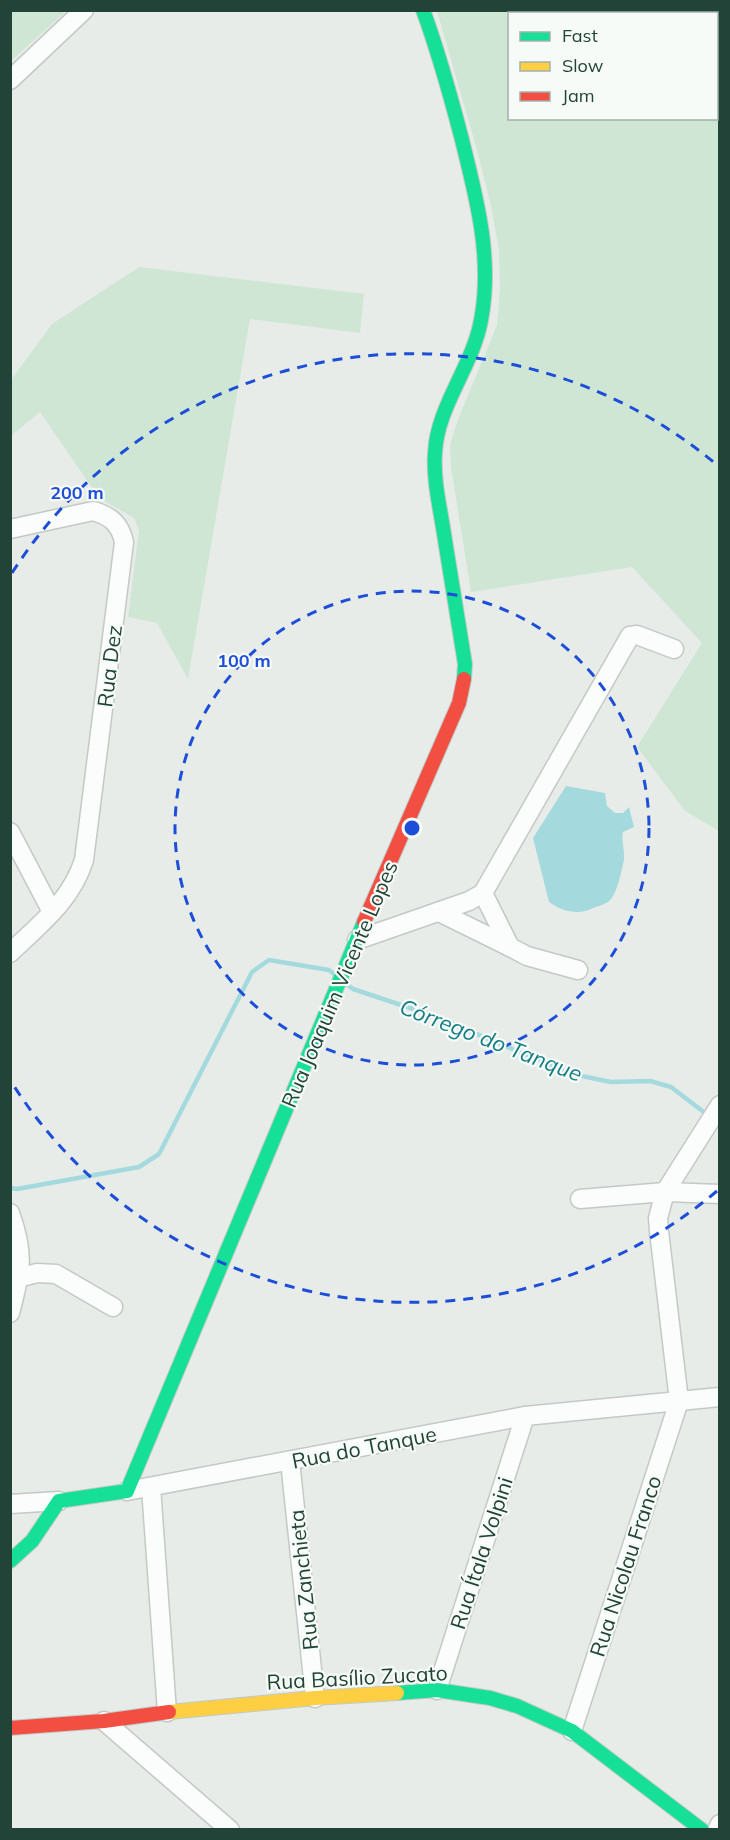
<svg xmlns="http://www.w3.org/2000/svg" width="730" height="1840" viewBox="0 0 730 1840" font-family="Mulish,sans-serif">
<rect width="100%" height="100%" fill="#e7ece9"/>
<!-- green -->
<g fill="#cfe6d4">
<path d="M11,10h55v1l-55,50z"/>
<path d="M652,10l5,3 -147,1v104h206l1,-72 2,2v783l-34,-20 -48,-64 65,-104 -70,-76 -161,25 -20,-125 -1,-22 7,-23 40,-97 3,-35 -1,-40 -8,-44 -14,-56 -40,-139z"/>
<path d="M139,267l225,27 -4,39 -110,-14 -62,360 -31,-56 -29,-6 11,-87 -5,-12 -35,-20 -59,-86 -29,24v-56l41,-56z"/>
</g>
<!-- water -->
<path fill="#a4dadd" d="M566,786l39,7 2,13 8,7h8l6,-6 5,20 -11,5c-2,10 2,18 1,28 -2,9 -7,34 -14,40 -3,4 -12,6 -17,8 -14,8 -32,3 -44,-6l-16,-64z"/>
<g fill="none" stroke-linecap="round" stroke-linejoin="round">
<!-- stream -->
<g stroke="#a4dadd" stroke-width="4.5">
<path d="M345,983l8,6 81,27 138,58 39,8 39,-1 21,6 38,29"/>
<path d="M10,1188l7,1 122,-22 20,-13 93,-182 17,-12 60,10 5,4"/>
</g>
<!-- street casing -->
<g stroke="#c4c9c6" stroke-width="21">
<g id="street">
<path d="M10,80l74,-70"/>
<path d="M10,529l83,-18c18,5 27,13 31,31l-40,318c-13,41 -44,64 -74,93"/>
<path d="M10,832l42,80"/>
<path d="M483,893l27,54 17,9 51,14"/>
<path d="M439,912l71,35"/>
<path d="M357,940l112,-39 14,-8 147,-257 7,-1 37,14"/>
<path d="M580,1199l85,-7 55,2"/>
<path d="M10,1213c15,41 11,59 0,100"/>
<path d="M10,1280l27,-7 19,1 57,33"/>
<path d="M290,1461l25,237"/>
<path d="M151,1487l16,225"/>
<path d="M127,1491l398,-75 195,-19"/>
<path d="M10,1504l49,-3"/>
<path d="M437,1690l88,-274"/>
<path d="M104,1721l126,109"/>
<path d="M572,1731l107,-330 -20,-170 -1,-13 7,-26 55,-87"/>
<path d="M717,1830l3,-6"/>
</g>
</g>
<!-- fast casing -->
<g stroke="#c2cac6" stroke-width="16">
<g id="fast">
<path d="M423,10c15,41 27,84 38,126 15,60 32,122 20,184 -8,46 -44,86 -46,133 -2,27 5,54 9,81 7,43 14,87 21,130l-1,15"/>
<path d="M10,1561l22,-20 27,-40 68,-10 237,-569"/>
<path d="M397,1693l40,-3 53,8 27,8 55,25 130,99"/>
</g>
</g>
<!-- slow casing -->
<g stroke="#c2cac6" stroke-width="16">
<g id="slow">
<path d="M678,10l5,4"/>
<path d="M169,1712l146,-14 82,-5"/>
</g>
</g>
<!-- jam casing -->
<g stroke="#c2cac6" stroke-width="16">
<g id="jam">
<path d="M716,33l4,2"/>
<path d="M364,922l95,-219 5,-24"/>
<path d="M10,1728l94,-7 65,-9"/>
</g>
</g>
<!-- street -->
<use href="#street" stroke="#fbfcfc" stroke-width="18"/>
<!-- fast -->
<use href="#fast" stroke="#16e098" stroke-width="14"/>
<!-- slow -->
<use href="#slow" stroke="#ffcf43" stroke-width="14"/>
<!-- jam -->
<use href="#jam" stroke="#f24e42" stroke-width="14"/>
</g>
<!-- distance rings -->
<g fill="none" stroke="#1d4ed8" stroke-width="3" stroke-dasharray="10 8">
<circle cx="412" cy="828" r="237"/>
<path d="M717 1191A474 474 0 0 1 12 1083M12 573A474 474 0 0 1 717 465"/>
</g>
<g text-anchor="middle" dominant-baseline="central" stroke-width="4.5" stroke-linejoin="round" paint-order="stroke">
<!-- street labels -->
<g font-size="21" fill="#224337" stroke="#f6fbf8">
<text transform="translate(109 666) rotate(-83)">Rua Dez</text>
<text transform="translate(339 984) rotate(-67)">Rua Joaquim Vicente Lopes</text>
<text transform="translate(364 1447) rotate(-11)">Rua do Tanque</text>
<text transform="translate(481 1553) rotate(-72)">Rua Ítala Volpini</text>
<text transform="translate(625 1566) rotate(-72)">Rua Nicolau Franco</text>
<text transform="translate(303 1580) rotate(-96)">Rua Zanchieta</text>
<text transform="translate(357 1677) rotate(-3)">Rua Basílio Zucato</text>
</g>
<!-- water labels -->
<g font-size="22" font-style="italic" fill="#157d85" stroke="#f6fbf8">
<text transform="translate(491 1040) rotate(21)">Córrego do Tanque</text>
</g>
</g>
<circle cx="412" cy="828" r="9" fill="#1d4ed8" stroke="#f6fbf8" stroke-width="3"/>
<g font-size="18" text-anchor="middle" font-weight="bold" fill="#1d4ed8" stroke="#f6fbf8" stroke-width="4.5" stroke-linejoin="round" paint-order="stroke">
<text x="77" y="499">200 m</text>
<text x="244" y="667">100 m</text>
</g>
<!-- border -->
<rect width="730" height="1840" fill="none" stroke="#224337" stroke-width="24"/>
<!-- legend -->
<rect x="508" y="12" width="210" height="108" fill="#f6fbf8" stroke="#a1b1ab" stroke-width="1.5"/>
<rect x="520" y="32" width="30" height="9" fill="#16e098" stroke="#a1b1ab" stroke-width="1.5"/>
<text x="562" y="42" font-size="18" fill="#224337">Fast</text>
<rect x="520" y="62" width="30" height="9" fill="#ffcf43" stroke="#a1b1ab" stroke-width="1.5"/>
<text x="562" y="72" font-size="18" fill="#224337">Slow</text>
<rect x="520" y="92" width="30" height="9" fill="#f24e42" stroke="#a1b1ab" stroke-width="1.5"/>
<text x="562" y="102" font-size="18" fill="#224337">Jam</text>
</svg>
